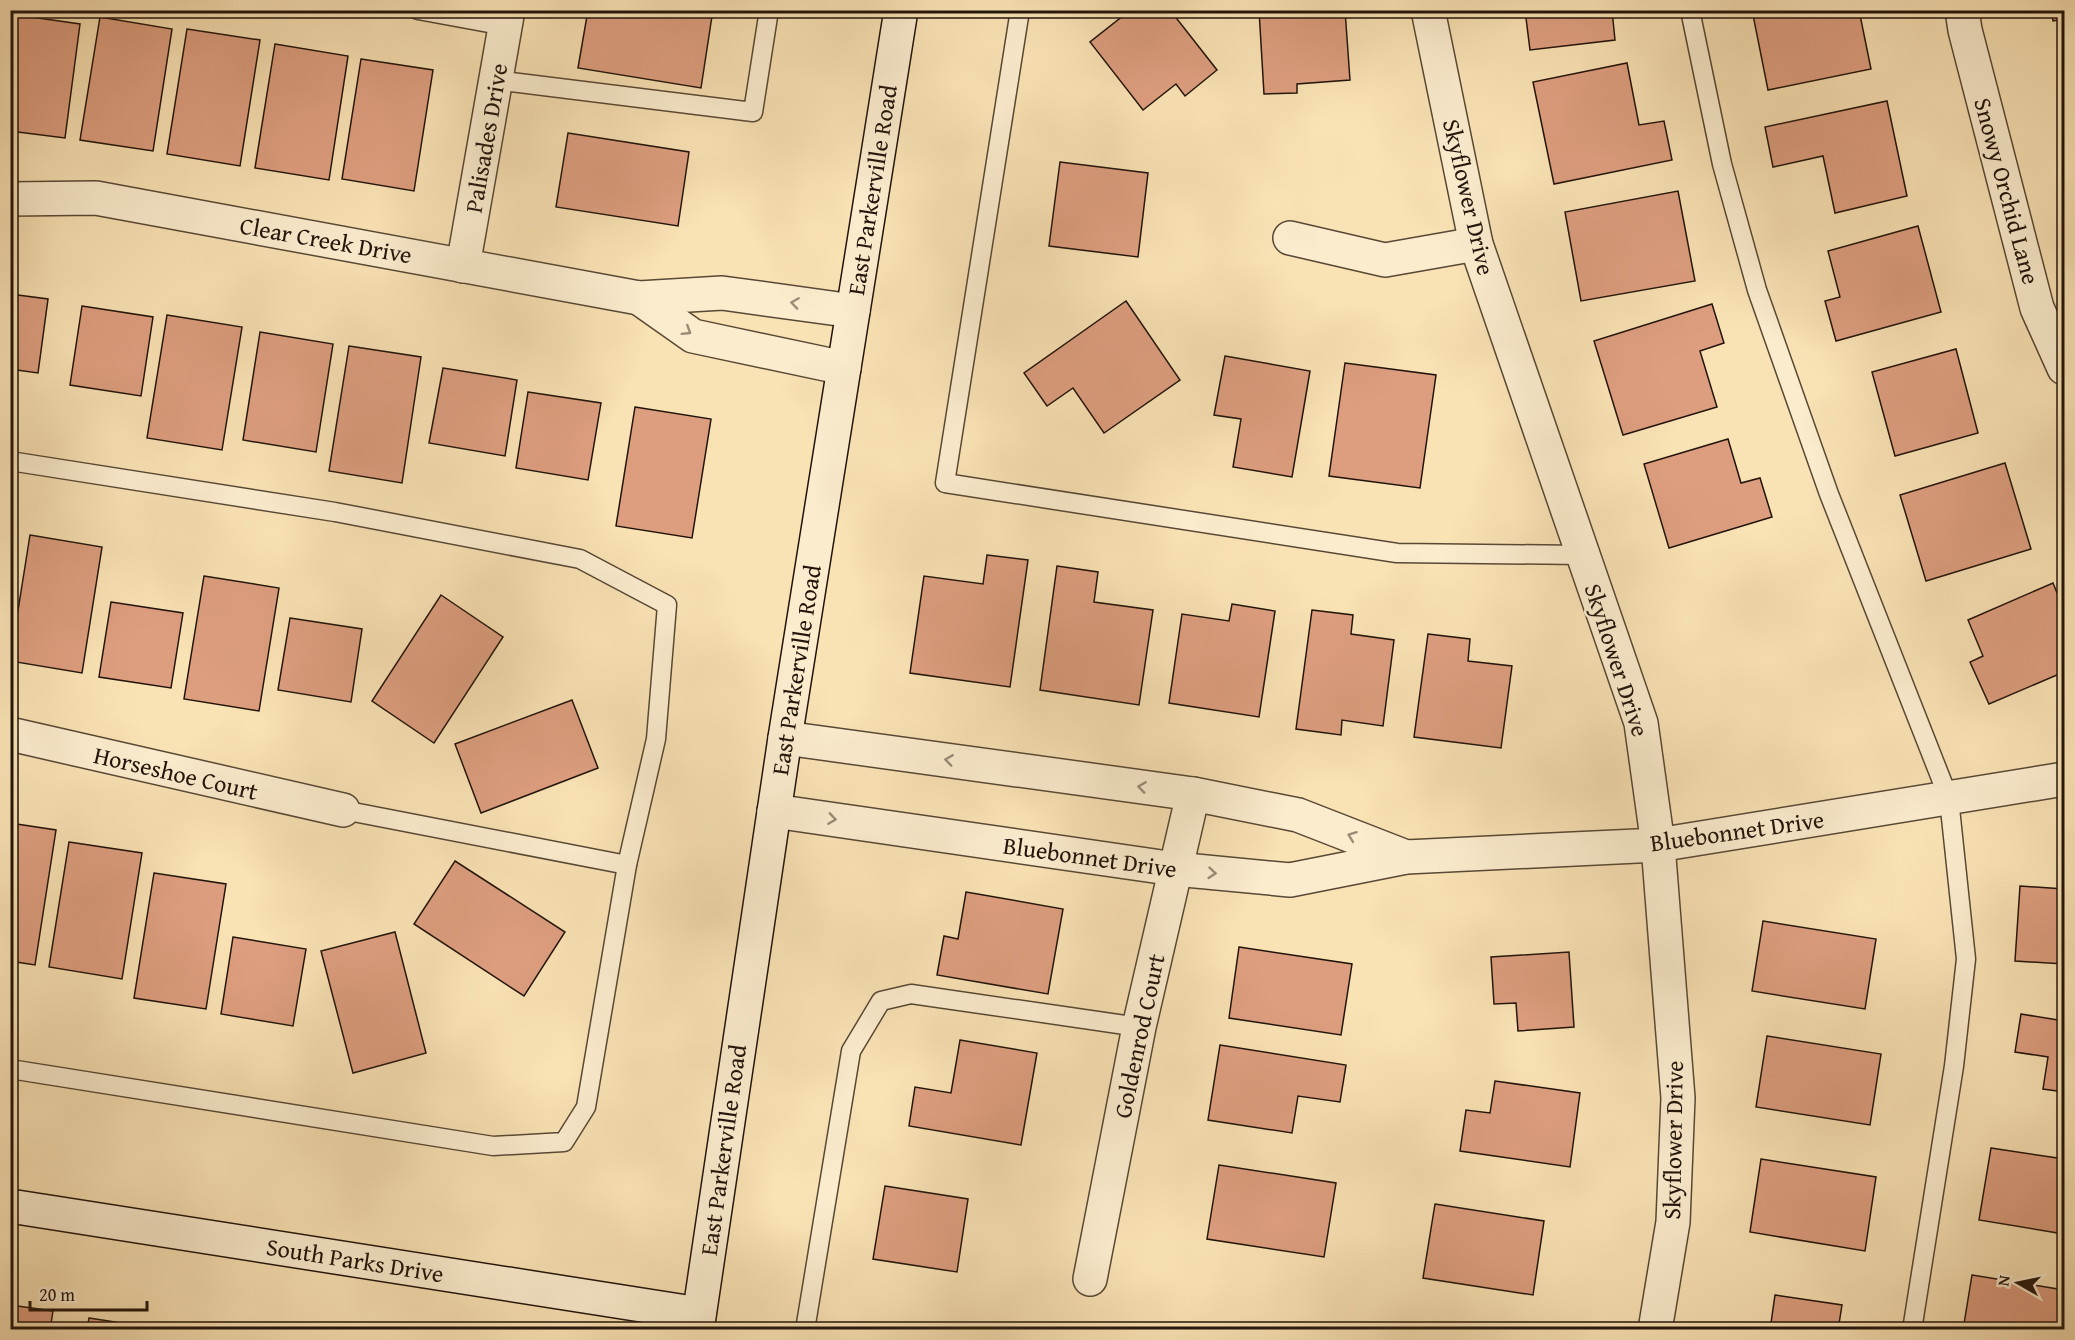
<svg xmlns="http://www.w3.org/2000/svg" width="2075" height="1340" viewBox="0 0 2075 1340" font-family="'Gentium Book Plus',serif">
<rect width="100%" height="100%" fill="#f9e2b4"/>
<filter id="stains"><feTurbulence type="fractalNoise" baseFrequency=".00333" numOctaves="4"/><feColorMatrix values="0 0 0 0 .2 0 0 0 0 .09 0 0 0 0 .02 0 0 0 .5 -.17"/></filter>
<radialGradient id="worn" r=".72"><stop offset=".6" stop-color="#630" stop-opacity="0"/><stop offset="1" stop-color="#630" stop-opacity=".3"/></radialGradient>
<!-- building -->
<g fill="#dd9e7f" stroke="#22140b" stroke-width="1.5">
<path d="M588,10h87l37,6 -11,72 -123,-20z"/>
<path d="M1121,10h49l47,60 -32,26 -9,-12 -33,26 -53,-68 34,-27z"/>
<path d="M1259,10h86l5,70 -53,4v9l-33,1z"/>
<path d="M1525,10h87l3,30 -85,10z"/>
<path d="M1752,10h107l12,59 -103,21z"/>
<path d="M2051,10h13v9l-11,2z"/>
<path d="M10,14l70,10 -15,114 -55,-7z"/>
<path d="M100,17l72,12 -19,122 -73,-11z"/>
<path d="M187,29l73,11 -20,126 -73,-12z"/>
<path d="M275,44l73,12 -19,124 -74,-12z"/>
<path d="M361,59l72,11 -19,121 -72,-12z"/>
<path d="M1627,63l12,62 25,-4 8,39 -118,24 -21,-102z"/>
<path d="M1887,101l20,95 -72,17 -12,-57 -50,11 -8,-40z"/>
<path d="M568,133l121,19 -11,74 -122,-19z"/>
<path d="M1060,162l88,11 -10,84 -89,-11z"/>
<path d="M1678,191l17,90 -114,20 -16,-89z"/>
<path d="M1918,226l23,86 -105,29 -11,-40 15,-4 -12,-46z"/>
<path d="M10,294l38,5 -10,74 -28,-4z"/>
<path d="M1126,301l54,79 -76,53 -31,-45 -26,18 -23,-33z"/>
<path d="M1712,304l12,39 -24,8 17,56 -94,28 -29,-94z"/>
<path d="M82,306l71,11 -12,79 -71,-11z"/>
<path d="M167,315l75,12 -20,123 -75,-12z"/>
<path d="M260,332l73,12 -17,108 -73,-12z"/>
<path d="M349,346l72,11 -19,126 -73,-12z"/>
<path d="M1956,349l22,84 -83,23 -23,-84z"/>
<path d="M1225,356l85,15 -18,106 -59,-10 8,-48 -27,-4z"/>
<path d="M1345,363l91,12 -16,113 -91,-12z"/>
<path d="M443,368l74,12 -12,76 -76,-13z"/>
<path d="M528,392l73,11 -13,77 -72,-12z"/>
<path d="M635,407l76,12 -19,119 -76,-12z"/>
<path d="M1728,439l13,44 19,-5 12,39 -103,31 -25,-84z"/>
<path d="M2005,463l26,86 -105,32 -26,-86z"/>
<path d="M30,535l72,12 -20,126 -72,-12z"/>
<path d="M987,555l41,5 -18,127 -100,-14 14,-97 59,8z"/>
<path d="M1057,566l41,6 -4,30 59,8 -14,95 -99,-15z"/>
<path d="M204,576l75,12 -20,123 -75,-12z"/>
<path d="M2053,583l11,27v62l-75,32 -19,-42 13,-6 -15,-36z"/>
<path d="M441,595l62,42 -69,106 -62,-42z"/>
<path d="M111,602l72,11 -12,75 -72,-11z"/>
<path d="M1232,604l43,7 -16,106 -90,-14 13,-89 47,7z"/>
<path d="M1312,610l41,5 -2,19 43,6 -11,86 -41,-6 -1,15 -45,-6z"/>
<path d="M290,618l72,11 -11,73 -73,-12z"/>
<path d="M1428,634l42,5 -2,22 44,5 -11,82 -87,-11z"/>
<path d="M572,700l26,68 -117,45 -26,-69z"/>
<path d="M10,823l46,7 -21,135 -25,-4z"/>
<path d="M69,842l73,11 -20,126 -73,-12z"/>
<path d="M455,861l110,71 -41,64 -110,-72z"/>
<path d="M154,873l72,11 -20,125 -72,-11z"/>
<path d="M2020,886l44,3v75l-49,-3z"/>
<path d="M966,892l97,17 -15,85 -111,-19 7,-39 14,3z"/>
<path d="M1763,921l113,18 -11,70 -113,-18z"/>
<path d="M395,932l31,121 -73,20 -32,-122z"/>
<path d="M233,937l73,12 -13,77 -72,-12z"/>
<path d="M1239,947l113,17 -11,71 -112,-17z"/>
<path d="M1569,952l5,75 -56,4 -2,-28 -22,1 -3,-47z"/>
<path d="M2021,1014l43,7v71l-21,-3 5,-32 -33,-5z"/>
<path d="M1767,1036l114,18 -11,71 -114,-18z"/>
<path d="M960,1040l77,13 -16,92 -112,-19 6,-39 36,6z"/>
<path d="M1220,1045l126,20 -6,37 -42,-6 -6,37 -84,-13z"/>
<path d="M1495,1081l85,12 -10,74 -110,-16 6,-41 24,3z"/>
<path d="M1991,1148l73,11v75l-85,-14z"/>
<path d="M1761,1159l115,18 -11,74 -115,-19z"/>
<path d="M1219,1165l117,18 -12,74 -117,-18z"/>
<path d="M885,1186l83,13 -11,73 -84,-13z"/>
<path d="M1435,1204l109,17 -11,74 -110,-17z"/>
<path d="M1972,1275l92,15v40h-101z"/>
<path d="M1775,1295l67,10 -4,25h-68z"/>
<path d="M10,1305l43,6 -3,19h-40z"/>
<path d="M89,1318l53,8 -1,4h-54z"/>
</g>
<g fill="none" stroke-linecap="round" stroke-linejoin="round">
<!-- lane casing -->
<g stroke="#584835" stroke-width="21">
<g id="lane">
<path d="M418,10l87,16"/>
<path d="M1020,10l-75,473 452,70 186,2"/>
<path d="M1690,10l32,154 35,126 72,204 120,305 17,160 -12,107 -42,264"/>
<path d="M495,80l258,32 16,-102"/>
<path d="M10,461l325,51 245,47 87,46 -11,134 -29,126 -284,-55"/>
<path d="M10,1069l483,77 71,-4 22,-35 41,-242"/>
<path d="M805,1330l46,-279 30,-50 30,-7 228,33"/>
</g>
</g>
<!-- street casing -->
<g stroke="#584835" stroke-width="36">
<g id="street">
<path d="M1428,10l48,234 165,479 17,122 20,253 -5,124 -18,108"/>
<path d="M1962,10l3,20 72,278 27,60"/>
<path d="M10,199l86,-1 543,100 83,-5 131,18"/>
<path d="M1290,238l95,22 91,-16"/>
<path d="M463,266l45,-256"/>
<path d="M639,298l54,38 151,32"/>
<path d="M10,734l333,76"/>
<path d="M785,738l408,56 105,21 108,42"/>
<path d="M774,811l401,58 115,11 116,-23 252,-12 406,-66"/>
<path d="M1090,1279l49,-252 54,-233"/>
</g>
</g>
<!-- secondary casing -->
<g stroke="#22140b" stroke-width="36">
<g id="secondary">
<path d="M10,1206l689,108"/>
<path d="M697,1330l88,-592 116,-728"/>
</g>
</g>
<!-- lane -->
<use href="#lane" stroke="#fbecce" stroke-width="18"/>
<!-- street -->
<use href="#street" stroke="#fbecce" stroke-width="33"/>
<!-- secondary -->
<use href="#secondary" stroke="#fbecce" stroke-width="33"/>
</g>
<!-- one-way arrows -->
<defs><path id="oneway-chevron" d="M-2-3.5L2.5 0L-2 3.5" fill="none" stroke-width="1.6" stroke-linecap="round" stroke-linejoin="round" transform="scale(1.5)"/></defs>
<g stroke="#998b76">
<use href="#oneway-chevron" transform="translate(795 303) rotate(-172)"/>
<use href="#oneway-chevron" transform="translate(687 331) rotate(32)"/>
<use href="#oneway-chevron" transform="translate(949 760) rotate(-172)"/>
<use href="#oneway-chevron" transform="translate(1142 787) rotate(-172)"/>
<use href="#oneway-chevron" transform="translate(832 819) rotate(8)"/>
<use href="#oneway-chevron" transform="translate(1352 836) rotate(-159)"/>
<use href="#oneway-chevron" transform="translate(1212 873) rotate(5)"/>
</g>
<g text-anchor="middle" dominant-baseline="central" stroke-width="5" stroke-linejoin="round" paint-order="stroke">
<!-- street labels -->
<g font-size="24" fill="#22140b" stroke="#fbecce">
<text transform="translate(486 138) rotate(-80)">Palisades Drive</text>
<text transform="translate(872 190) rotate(-81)">East Parkerville Road</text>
<text transform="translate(2007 191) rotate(75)">Snowy Orchid Lane</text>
<text transform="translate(1469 197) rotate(77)">Skyflower Drive</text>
<text transform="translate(326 240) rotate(10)">Clear Creek Drive</text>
<text transform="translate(1617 660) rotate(72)">Skyflower Drive</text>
<text transform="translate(796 670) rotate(-81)">East Parkerville Road</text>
<text transform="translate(176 773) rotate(13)">Horseshoe Court</text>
<text transform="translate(1737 831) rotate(-8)">Bluebonnet Drive</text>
<text transform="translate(1090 857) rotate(8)">Bluebonnet Drive</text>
<text transform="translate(1139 1036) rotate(-78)">Goldenrod Court</text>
<text transform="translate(1673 1140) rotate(-89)">Skyflower Drive</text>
<text transform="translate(723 1150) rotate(-82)">East Parkerville Road</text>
<text transform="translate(355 1260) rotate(9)">South Parks Drive</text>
</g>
</g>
<!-- margin -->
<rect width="2075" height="1340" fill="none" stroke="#f9e2b4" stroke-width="36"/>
<rect x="12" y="12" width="2051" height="1316" fill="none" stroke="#22140b" stroke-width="3"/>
<rect x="18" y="18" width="2039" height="1304" fill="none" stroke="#22140b" stroke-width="1.5"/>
<!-- north arrow -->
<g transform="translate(2018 1283) rotate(279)" stroke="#fbecce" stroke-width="4.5" paint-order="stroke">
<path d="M0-4.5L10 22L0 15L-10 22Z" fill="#22140b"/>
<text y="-9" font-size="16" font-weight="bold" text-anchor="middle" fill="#22140b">N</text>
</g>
<!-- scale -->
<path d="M30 1301v9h117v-9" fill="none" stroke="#22140b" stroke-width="3"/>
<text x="39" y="1301" font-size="18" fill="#22140b" stroke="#fbecce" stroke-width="4.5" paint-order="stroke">20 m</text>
<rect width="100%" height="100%" filter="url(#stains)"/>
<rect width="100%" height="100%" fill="url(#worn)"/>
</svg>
